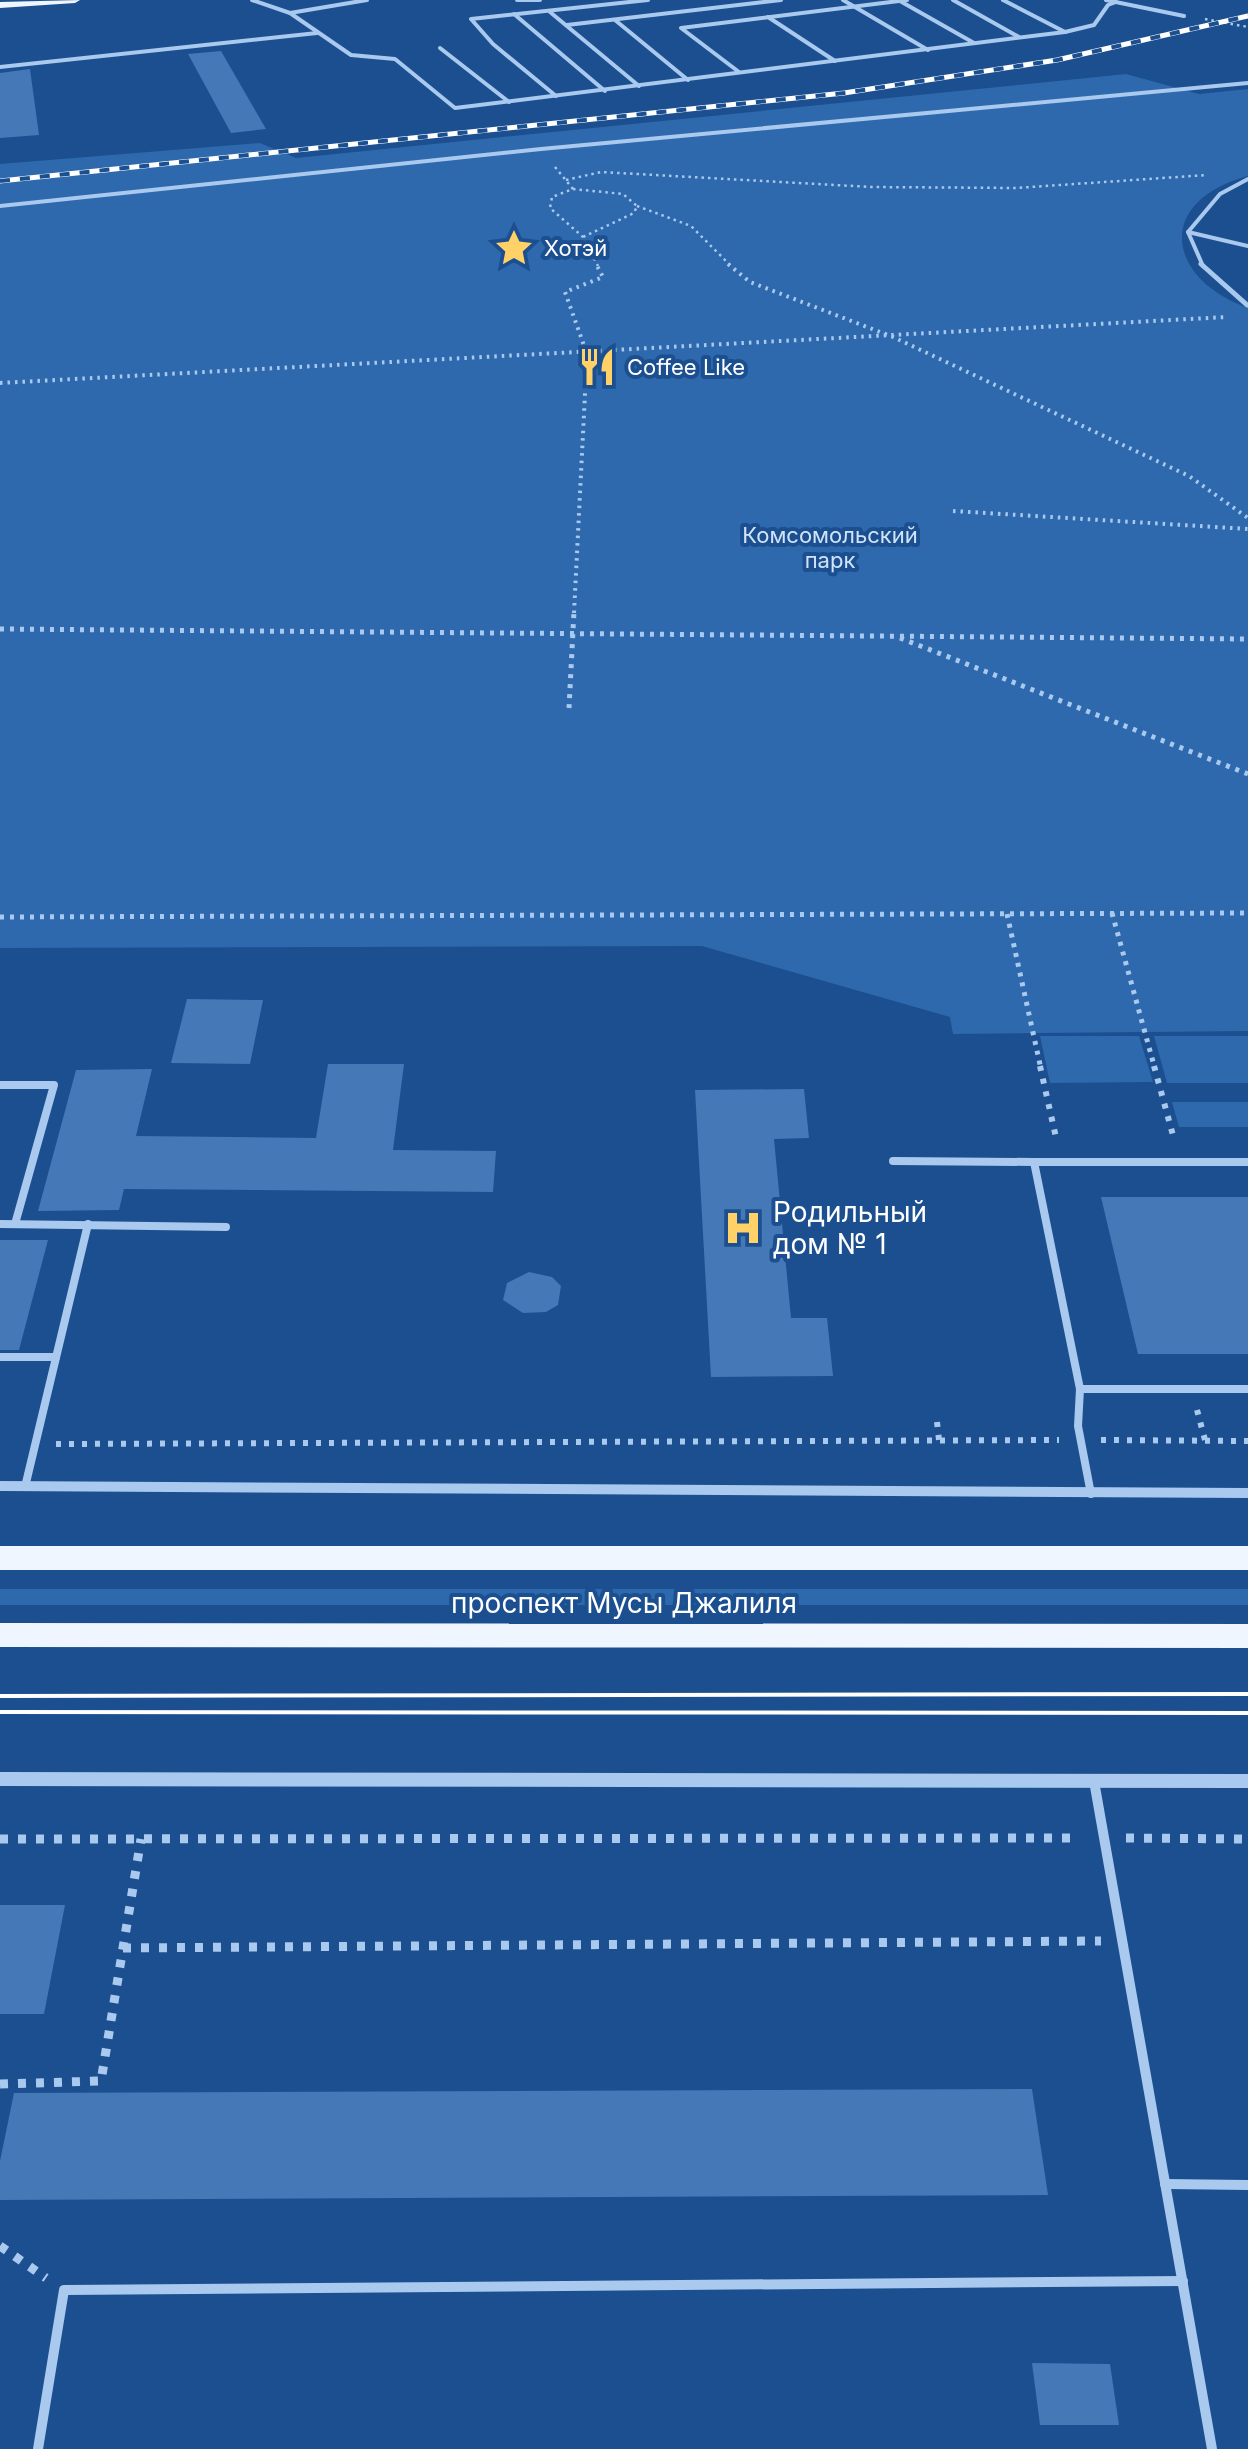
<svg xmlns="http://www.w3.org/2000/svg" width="1248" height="2449" viewBox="0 0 1248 2449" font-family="Inter,sans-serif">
<rect width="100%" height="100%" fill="#1b4f8f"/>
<!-- green -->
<g fill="#2e69ad">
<path d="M1126,74l73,20 49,-5v87c-93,25 -83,102 0,132v723l-295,3 -3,-17 -248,-71 -702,2v-784l260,-21 36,15z"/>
<path d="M1040,1036h99l14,46 -103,1z"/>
<path d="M1154,1036h94v47h-81z"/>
<path d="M1172,1102h76v25h-69z"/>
<rect x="0" y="1589" width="1248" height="16"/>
</g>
<!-- building -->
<g fill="#4478b7">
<path d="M221,51l45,78 -35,4 -43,-79z"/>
<path d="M30,69l9,66 -39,3v-65z"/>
<path d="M187,999l76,1 -13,64 -79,-1z"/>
<path d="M328,1064h76l-11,86 103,1 -3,41 -369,-3 -5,21 -81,1 38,-141 76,-1 -16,67 180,2z"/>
<path d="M804,1089l5,49 -35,1 17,179h36l6,58 -122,1 -16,-287z"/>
<path d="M1101,1197h147v157h-110z"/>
<path d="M0,1240h48l-29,110h-19z"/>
<path d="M529,1272l23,5 9,9 -3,19 -12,7 -23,1 -20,-13 4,-17z"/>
<path d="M0,1905h65l-21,109h-44z"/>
<path d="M1032,2089l16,106 -1048,5v-39l14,-68z"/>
<path d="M1032,2363l78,1 9,61h-79z"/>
</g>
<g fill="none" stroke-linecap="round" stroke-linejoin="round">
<!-- path-far4 -->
<g stroke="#a9c9ee" stroke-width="2.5" stroke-dasharray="2.5 4" stroke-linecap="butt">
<path d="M1205,19l43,8"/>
<path d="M555,167l18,22 -21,8 -2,11 33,29 15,29"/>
<path d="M566,180l35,-8 270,15 145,1 191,-13"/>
<path d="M573,189l50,5 14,12 -3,7 -51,24"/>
<path d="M637,206l54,20 40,40"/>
</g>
<!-- path-far3 -->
<g stroke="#a9c9ee" stroke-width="4" stroke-dasharray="2.5 5" stroke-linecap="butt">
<path d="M728,264l22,18 143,55 296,139 59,42"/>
<path d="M0,383l1227,-66"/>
<path d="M953,511l295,18"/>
<path d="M574,613l13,-259 -22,-62 38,-15 -7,-13"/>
</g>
<!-- path-far2 -->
<g stroke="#a9c9ee" stroke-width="5" stroke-dasharray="4 6" stroke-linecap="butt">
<path d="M0,629l1248,10"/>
<path d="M900,638l348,136"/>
<path d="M569,708l5,-97"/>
<path d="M1112,913l43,156"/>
<path d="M1007,914l34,155"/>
<path d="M0,917l1248,-4"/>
</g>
<!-- path-far1 -->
<g stroke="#a9c9ee" stroke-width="6" stroke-dasharray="5 8" stroke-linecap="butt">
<path d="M1040,1066l17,76"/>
<path d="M1154,1066l20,73"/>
<path d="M1197,1410l8,30"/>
<path d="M937,1422l2,18"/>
<path d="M1101,1440l147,1"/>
<path d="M56,1444l1003,-4"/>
</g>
<!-- path -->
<g stroke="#a9c9ee" stroke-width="9" stroke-dasharray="8 10" stroke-linecap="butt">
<path d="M1126,1838l122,1"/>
<path d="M0,1839l1079,-1"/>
<path d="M123,1948l978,-7"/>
<path d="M0,2084l101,-3 40,-242"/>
<path d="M0,2246l46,32"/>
</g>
<!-- service-far3 -->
<g stroke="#a9c9ee" stroke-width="4">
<path d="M252,0l38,13 61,42 44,4 60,49 610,-76 29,-7 14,-20 8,-3"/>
<path d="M517,0h23"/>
<path d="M843,0l85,50"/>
<path d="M953,0l66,37"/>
<path d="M1003,0l62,32"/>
<path d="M1106,0l78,16"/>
<path d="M900,1l74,42"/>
<path d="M550,12l89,74"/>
<path d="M290,13l77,-13"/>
<path d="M514,14l91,77"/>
<path d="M768,17l67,44"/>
<path d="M615,20l73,60"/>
<path d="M567,25l214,-25"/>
<path d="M440,48l69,54"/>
<path d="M0,67l317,-34"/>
<path d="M739,72l-58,-44 226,-28"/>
<path d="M556,96l-63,-52 -22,-25 177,-19"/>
<path d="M0,206l541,-57 707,-66"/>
<path d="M1188,232l60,14"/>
<path d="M1203,266l-15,-34 32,-38 28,-15"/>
</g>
<!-- service-far2 -->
<path stroke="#a9c9ee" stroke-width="5" d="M1201,264l46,41"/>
<!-- service-far1 -->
<g stroke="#a9c9ee" stroke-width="8">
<path d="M0,1085h54l-39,139"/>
<path d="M893,1161l141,1"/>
<path d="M0,1224l226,3"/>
<path d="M0,1357h56"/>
<path d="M1080,1389h168"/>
<path d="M25,1487l63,-263"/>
<path d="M1091,1494l-13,-68 2,-37 -46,-227h214"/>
</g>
<!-- service -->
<g stroke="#a9c9ee" stroke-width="10">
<path d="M1094,1781l118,668"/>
<path d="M1165,2184l83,1"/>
<path d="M38,2449l26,-159 1119,-9"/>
</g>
<!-- minor-far1 -->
<path stroke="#a9c9ee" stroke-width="10" d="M0,1486l1248,7"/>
<!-- minor -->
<path stroke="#a9c9ee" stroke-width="14" d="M0,1779l1248,2"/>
<!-- primary -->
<g fill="#f0f6ff" fill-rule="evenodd">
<path d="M80,0l-5,3 -75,5v-6z"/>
<rect x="0" y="1546" width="1248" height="24"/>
<path d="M0,1623l1248,1v24l-1248,-1z"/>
</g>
<!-- tram -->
<g stroke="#fff" stroke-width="4">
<path d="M0,1696l1248,-2"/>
<path d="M0,1712l1248,1"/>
</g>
<!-- rail casing -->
<g stroke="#fff" stroke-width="5">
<path id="rail" d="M0,181l844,-88 213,-33 191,-44"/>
</g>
<!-- rail -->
<use href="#rail" stroke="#1b4f8f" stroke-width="4" stroke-dasharray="10" stroke-linecap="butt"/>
</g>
<!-- icons -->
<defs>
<g id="sight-bare" transform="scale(3)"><path d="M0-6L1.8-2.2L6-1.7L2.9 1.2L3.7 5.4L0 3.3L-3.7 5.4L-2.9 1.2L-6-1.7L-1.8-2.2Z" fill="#ffd166" stroke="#1b4f8f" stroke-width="2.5" paint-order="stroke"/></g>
<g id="restaurant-bare" transform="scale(3)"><path d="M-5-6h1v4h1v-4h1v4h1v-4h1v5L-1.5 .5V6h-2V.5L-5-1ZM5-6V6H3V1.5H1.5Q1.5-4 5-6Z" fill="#ffd166" stroke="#1b4f8f" stroke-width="2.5" paint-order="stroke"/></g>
<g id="hospital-bare" transform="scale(3)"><path d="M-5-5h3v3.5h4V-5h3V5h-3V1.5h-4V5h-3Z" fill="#ffd166" stroke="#1b4f8f" stroke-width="2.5" paint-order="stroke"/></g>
</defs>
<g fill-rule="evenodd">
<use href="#sight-bare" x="514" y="248"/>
<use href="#restaurant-bare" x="597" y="367"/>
<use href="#hospital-bare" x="743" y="1228"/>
</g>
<g text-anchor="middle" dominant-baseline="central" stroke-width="8" stroke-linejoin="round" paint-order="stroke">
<!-- far-poi labels -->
<g font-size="22" fill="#fff" stroke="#1b4f8f" text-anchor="start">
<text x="544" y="248">Хотэй</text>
<text x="627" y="367">Coffee Like</text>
</g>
<!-- far-park labels -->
<g font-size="22" fill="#cfe3fa" stroke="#1b4f8f">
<text x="830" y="535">Комсомольский<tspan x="830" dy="25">парк</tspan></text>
</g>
<!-- poi labels -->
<g font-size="28" fill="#fff" stroke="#1b4f8f" text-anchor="start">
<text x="773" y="1212">Родильный<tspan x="773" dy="32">дом № 1</tspan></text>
</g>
<!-- street labels -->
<g font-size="28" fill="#fff" stroke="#1b4f8f">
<text x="624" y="1603">проспект Мусы Джалиля</text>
</g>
</g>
</svg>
